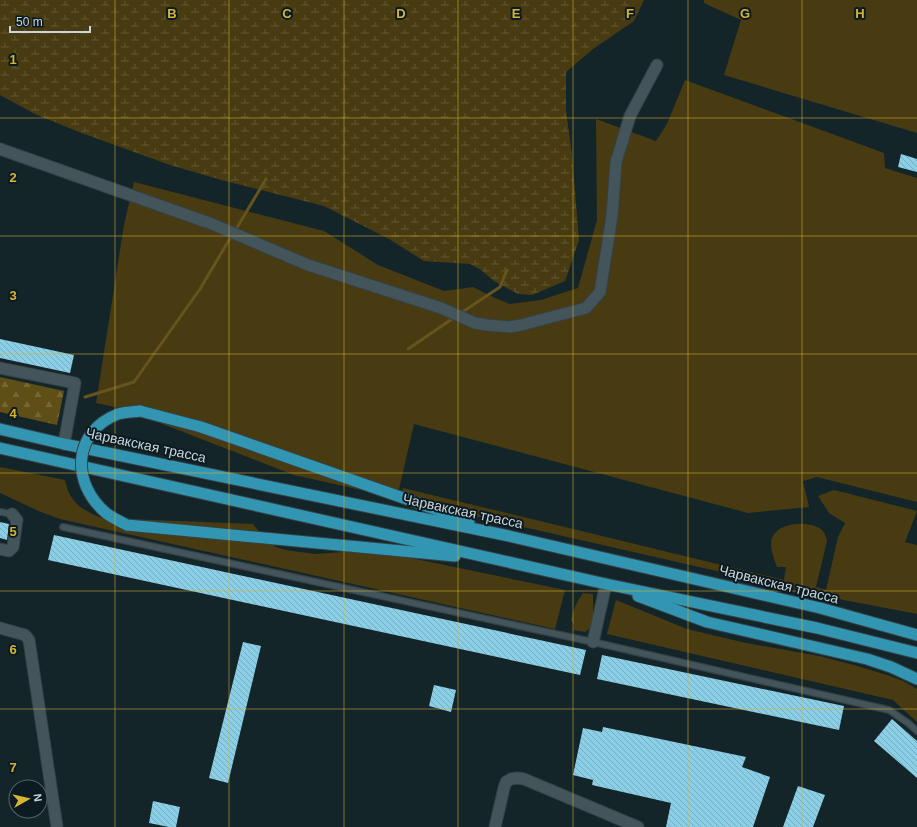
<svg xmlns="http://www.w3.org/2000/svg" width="917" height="827" viewBox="0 0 917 827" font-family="Arial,sans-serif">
<defs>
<pattern id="forest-firs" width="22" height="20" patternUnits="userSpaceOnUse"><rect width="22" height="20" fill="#5f4f17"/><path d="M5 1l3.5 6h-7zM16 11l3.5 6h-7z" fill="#756738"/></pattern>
<pattern id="wetland-marsh" width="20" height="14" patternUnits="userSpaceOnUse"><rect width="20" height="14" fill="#483b11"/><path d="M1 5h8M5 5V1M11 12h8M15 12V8" fill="none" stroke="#615633"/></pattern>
<pattern id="building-back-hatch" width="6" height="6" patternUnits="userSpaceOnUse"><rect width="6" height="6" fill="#8bcfe6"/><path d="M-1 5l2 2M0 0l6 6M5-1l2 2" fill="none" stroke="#78abbd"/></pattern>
</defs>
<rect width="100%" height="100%" fill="#14252a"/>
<!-- grass -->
<g fill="#483b11">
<path d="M704,0h213v133l-193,-58 17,-55 -37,-17z"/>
<path d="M685,80l199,73 1,15 32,10v324l-100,-25 -14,4 6,26 -61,6 -334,-89 -17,74 -103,-23 -170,-66 -28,-6 28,-178 10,-43 190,49 54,34 66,26 29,-4 22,11 15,6 31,-4 37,-12 19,-68 -1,-101 60,22 11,-17z"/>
<path d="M0,467l65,13c1,4 2,9 4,13 7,14 20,20 33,25l151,6 3,4 12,13 8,6 10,3 29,4 57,-4 193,40 -10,39 -495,-110 -19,-7 -41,-19z"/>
<path d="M403,488l381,92 2,-13h-9c-3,-9 -9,-22 -4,-31 7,-14 38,-16 49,-6 3,3 4,7 5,11l-11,46 10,3 12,-53 7,-14 -16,-10 -11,-17 16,-6 83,21 -12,31 12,3v69l-73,-14 -444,-101z"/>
<path d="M583,593l10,1v32l-8,6 -12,-2 1,-5 -3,-5c2,-10 6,-19 12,-27z"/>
<path d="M616,600l71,29 59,14 73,13 35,9 36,11 13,5 14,8v33l-24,-22 -286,-66z"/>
</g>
<!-- forest -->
<path fill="url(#forest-firs)" d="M0,377l64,14 -7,34 -57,-13z"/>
<!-- wetland -->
<path fill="url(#wetland-marsh)" d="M0,0h644l-10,21 -41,28 -27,23v39l6,44 7,85 -14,41 -33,14 -14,-1 -24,-13 -13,-11 -11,-6 -46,-3 -35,-22 -65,-33 -99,-25 -55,-16 -91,-33 -44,-18 -35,-19z"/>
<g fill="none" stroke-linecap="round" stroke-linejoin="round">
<!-- stream -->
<g stroke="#65541d" stroke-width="3">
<path d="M235,231l31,-52"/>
<path d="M461,313l39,-26 7,-17"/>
<path d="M408,349l47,-32"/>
<path d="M85,397l49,-15 66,-93 32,-54"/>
</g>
</g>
<!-- building -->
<g fill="url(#building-back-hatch)">
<path d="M901,154l16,5v13l-19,-5z"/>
<path d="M0,339l74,16 -4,18 -70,-15z"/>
<path d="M0,522l9,2 -2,16 -7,-2z"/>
<path d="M54,535l532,115 -6,25 -532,-115z"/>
<path d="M243,642l18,4 -33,137 -19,-5z"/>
<path d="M602,655l242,51 -5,24 -242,-51z"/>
<path d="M434,685l22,5 -5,22 -22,-6z"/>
<path d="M892,719l25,22v37l-43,-37z"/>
<path d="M603,727l143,30 -4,10 28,10 -17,50h-87l5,-24 -79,-18 1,-5 -20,-5 10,-47 19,4z"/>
<path d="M798,786l27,9 -12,32h-30z"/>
<path d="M153,801l27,6 -4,20h-7l-20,-4z"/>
</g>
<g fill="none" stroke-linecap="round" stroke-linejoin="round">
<!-- service casing -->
<g stroke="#354246" stroke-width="8">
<g id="service">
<path d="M0,512l12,2"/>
<path d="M63,527l530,115 296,68 19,13 9,8"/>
</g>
</g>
<!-- minor casing -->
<g stroke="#354246" stroke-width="13">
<g id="minor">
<path d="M0,149l212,75 96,41 133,43 34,15 12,2 23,2 11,-2 65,-17 14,-16 12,-76 4,-54 14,-46 27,-51"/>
<path d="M0,368l75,15 -11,61"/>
<path d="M0,549l9,2 4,-4 4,-27 -5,-6"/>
<path d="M0,628l25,7 4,5 28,187"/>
<path d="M593,642l13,-58"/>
<path d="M495,827l9,-39 2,-6 5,-3 6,-1 7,1 114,48"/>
</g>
</g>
<!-- trunk casing -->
<g stroke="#354246" stroke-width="13">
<g id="trunk">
<path d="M140,411l61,16 268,94"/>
<path d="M0,429l64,15 445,92 311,72 97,27"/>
<path d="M0,448l606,136 211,44 100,25"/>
<path d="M127,525l328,31"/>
<path d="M638,596l69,26 160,37 24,8 26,12"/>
</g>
</g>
<!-- service -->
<use href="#service" stroke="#43555b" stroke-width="5.5"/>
<!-- minor -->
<use href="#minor" stroke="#43555b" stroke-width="11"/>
<!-- trunk -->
<use href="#trunk" stroke="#3296b2" stroke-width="11"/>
<!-- trunk-bridge casing -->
<g stroke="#354246" stroke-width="13" stroke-linecap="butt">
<path id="trunk-bridge" d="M127,525c-7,-4 -15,-7 -21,-12 -35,-30 -34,-81 12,-99 7,-2 15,-2 22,-3"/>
</g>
<!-- trunk-bridge -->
<use href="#trunk-bridge" stroke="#3296b2" stroke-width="11"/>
</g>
<!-- grid -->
<path fill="none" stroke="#d8b434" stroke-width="1" stroke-opacity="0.55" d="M115,0v827M229,0v827M344,0v827M458,0v827M573,0v827M688,0v827M802,0v827M0,118h917M0,236h917M0,354h917M0,473h917M0,591h917M0,709h917"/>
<g text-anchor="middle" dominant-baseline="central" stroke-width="4" stroke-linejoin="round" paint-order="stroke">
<!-- street labels -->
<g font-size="14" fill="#cad5d8" stroke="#0b1b21">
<text transform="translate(146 445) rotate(12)">Чарвакская трасса</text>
<text transform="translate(463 511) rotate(12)">Чарвакская трасса</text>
<text transform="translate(779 584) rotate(14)">Чарвакская трасса</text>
</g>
</g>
<g font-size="13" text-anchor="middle" font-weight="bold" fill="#d8b434" stroke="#0b1b21" stroke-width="4" stroke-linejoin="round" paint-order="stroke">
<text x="172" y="18">B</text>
<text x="287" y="18">C</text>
<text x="401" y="18">D</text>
<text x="516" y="18">E</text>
<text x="630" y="18">F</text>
<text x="745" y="18">G</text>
<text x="860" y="18">H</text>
<text x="13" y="64">1</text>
<text x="13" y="182">2</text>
<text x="13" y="300">3</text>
<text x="13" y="418">4</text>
<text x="13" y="536">5</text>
<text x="13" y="654">6</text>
<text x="13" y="772">7</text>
</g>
<!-- north arrow -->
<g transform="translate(28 799) rotate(82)"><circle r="19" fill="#0b1b21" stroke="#57656a"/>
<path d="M0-3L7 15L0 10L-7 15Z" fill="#d8b434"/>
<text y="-6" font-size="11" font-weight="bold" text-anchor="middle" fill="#cad5d8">N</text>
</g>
<!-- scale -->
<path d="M10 26v6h80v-6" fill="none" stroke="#cad5d8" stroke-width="2"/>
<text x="16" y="26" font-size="12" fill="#cad5d8" stroke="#0b1b21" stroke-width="3" paint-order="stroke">50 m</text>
</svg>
